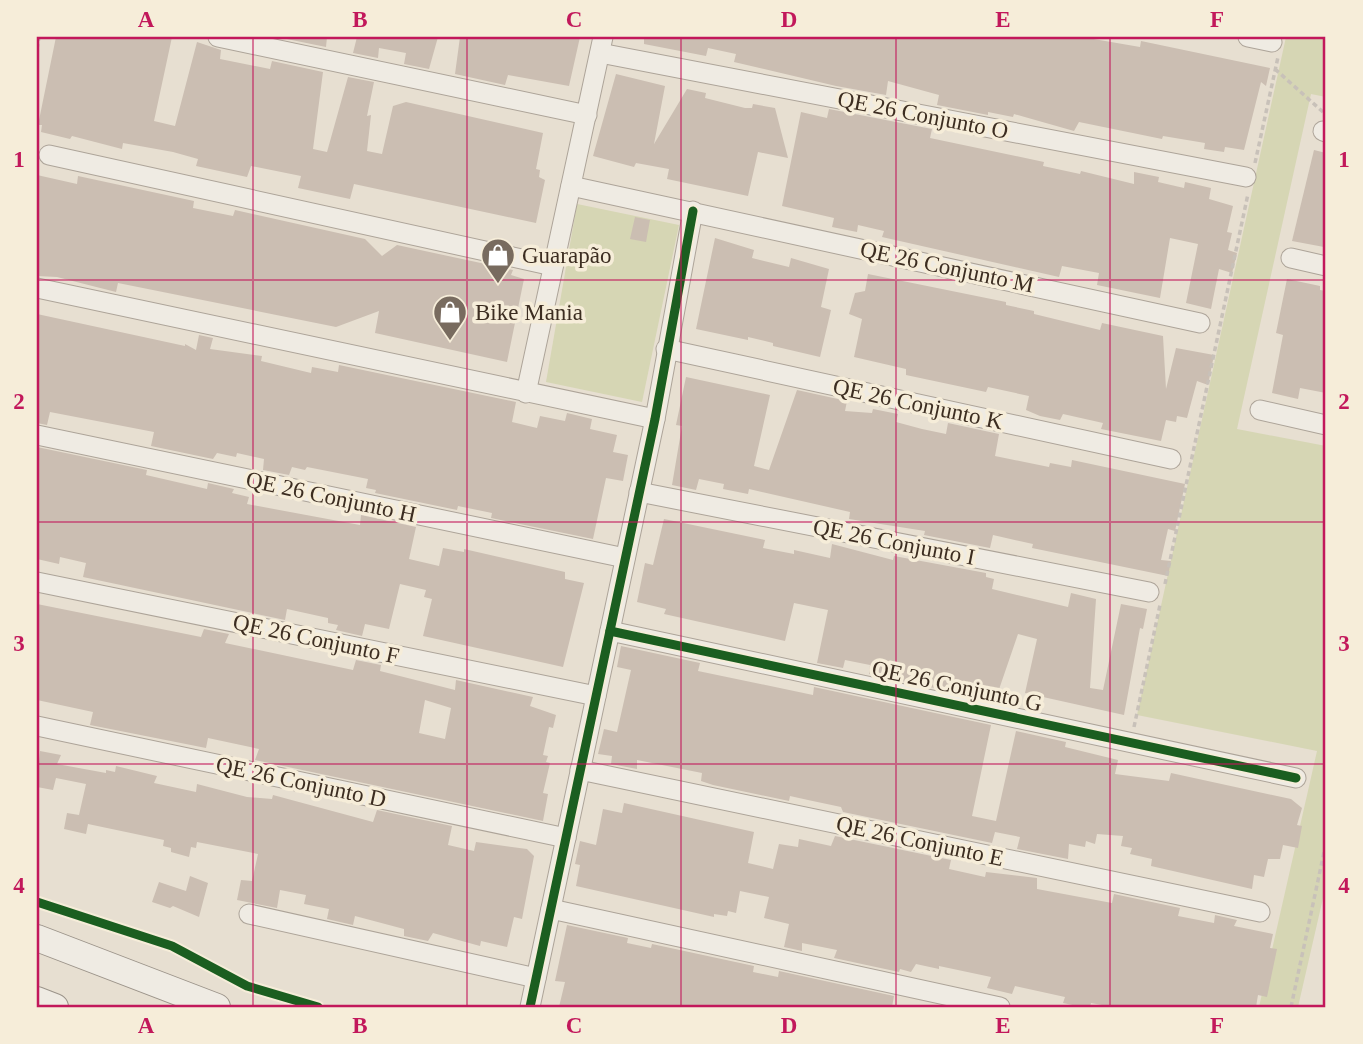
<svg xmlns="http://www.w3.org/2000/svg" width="1363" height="1044" viewBox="0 0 1363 1044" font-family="'Times New Roman',serif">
<rect width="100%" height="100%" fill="#e7dfd1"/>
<!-- green -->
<g fill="#d6d6b4">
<path d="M1286,37h40v60l-15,-3 -74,335 89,17v439l-28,122h-39l58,-256 -180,-36z"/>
<path d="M577,204l102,21 -37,177 -96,-20z"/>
</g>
<!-- building -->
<g fill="#cbbeb2" fill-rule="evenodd">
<path d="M56,37h116l-18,84 21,5 22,-84 24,8 -1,9 50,10 2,-8 51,11 -10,77 14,3 21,-75 26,5 -7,34 4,-1 -4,36 15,3 11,-48 13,-4 137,31 -7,36 4,1 -1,7 6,3 -9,43 -182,-39 -4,15 -52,-11 3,-12 -50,-10 -4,11 -51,-11 2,-7 -25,-7 -50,-9 -1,6 -50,-13 -2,3 -29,-7 1,-7h-4z"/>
<path d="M277,37h50l-1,10z"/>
<path d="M357,37h81l-9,32 -25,-5 2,-11 -27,-5 -1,10 -25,-5z"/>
<path d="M460,37h120l-11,49 -61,-11 -3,10 -50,-11z"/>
<path d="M644,37h438l58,10 1,-6 129,27 -4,18 -5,-4 -17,68 -19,-3 -1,5 -20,-3 1,-6 -42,-7 -1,3 -83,-17 -5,9 -60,-17 -1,3 -25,-5v3l-51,-10 2,-10 -51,-14 -2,14 -50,-9 -102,-24 2,-8 -28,-6 -2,8 -62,-12z"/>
<path d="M616,74l49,12 -11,58 33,-55 19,4 -1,5 40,10h7l1,-4 22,4 13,50 -30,-6 -10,44 -81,-17 2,-10 -33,-6 -2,4 -41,-11z"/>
<path d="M829,109l103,20 -2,9 114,24 -1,4 37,8 1,-3 53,13v-12l25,5 -1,5 26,6 1,-6 26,6 -2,11 24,7 -6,26 5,1 -4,17 9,3 -5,20 -13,-4 -8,40 -25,-6 12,-59 -28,-6 -10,60 -63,-13 2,-12 -37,-7 -3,11 -177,-40 2,-6 -26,-6 -1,7 -25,-5 2,-9 -52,-12 19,-94 26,6z"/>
<path d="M1314,150l12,3v94h-2l-32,-6z"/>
<path d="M37,175l40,9 1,-8 116,25 -1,7 40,8 2,-6 130,29 17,17 15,-11 116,25 -2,5 13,4 -17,83 -132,-29 4,-22 -43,16 -218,-44 -2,9 -59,-15 -20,-1z"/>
<path d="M635,217l15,3 -4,22 -16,-3z"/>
<path d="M715,238l39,12 -2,8 37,9 2,-9 38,11 -8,38 10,3 -11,47 -47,-11v-3l-25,-6v3l-52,-11z"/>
<path d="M868,274l138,28v3l28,6v3l66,16 2,-7 61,13 3,53 10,-41 38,7 -6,30 -11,-4 -10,37 -10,-2 -1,6 -10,-2 -5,21 -60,-12 2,-6 -40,-9 -3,6 -20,-4 -14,-6 3,-14 -41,-9 -2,5 -80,-17v-6l-52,-12 8,-38 -13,-5 6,-21 10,-2z"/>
<path d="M1287,279l33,7v4l6,1v102l-26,-5 -2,11 -26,-6 11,-58 -7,-2z"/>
<path d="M37,314l148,32v-2l11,6 3,-15 14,3 -3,11 52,7 -1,5 50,12 1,-6 26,5 1,-7 177,37 -4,20 25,6 3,-12 25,5 2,-8 25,6 -2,10 27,6 -4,17 15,3 -5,26 -17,-3 -13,61 -102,-21 1,-5 -34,-7 -1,4 -82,-17 1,-3 -10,-2 2,-9 -61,-12 -2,3 -13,-3 -3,8 -26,-5 1,-11 -27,-6 -1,4 -19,-4 -4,6 -62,-13 3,-14 -104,-20 -3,13 -10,-2z"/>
<path d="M686,377l84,18 -16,71 15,4 28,-80 50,11 -2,10 27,2 1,-4 25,5 -2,8 26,7 24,5 2,-11 51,11 -4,22 54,11 1,-4 21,4 1,-7 113,24 -10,47 -7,-2 -7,31 10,1 -3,15 -136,-28 1,-4 -40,-9 -3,13 -66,-13 1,-4 -76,-12 1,-7 -101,-23 -1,5 -25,-5 1,-5 -25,-5 -3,11 -24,-5 10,-59 -6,-1z"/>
<path d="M37,447l110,23 -1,5 61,14 1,-6 26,6 -2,4 17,4 -2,7 113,21 1,-10 55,12 -7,32 30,7 4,-18 21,4v-3l101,23v7l19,4 -21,84 -140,-31 9,-37 -8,-2 2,-7 -26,-6 -11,45 -24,-5 -3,12 -26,-6 2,-5 -10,-2v-5l-41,-9 -2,11 -202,-43 3,-14 -26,-6 -1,7 -22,-5z"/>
<path d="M664,519l101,21 -2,8 31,6v-4l36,8 2,-14 61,16 1,-4 92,17v4l8,2 -2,10 76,18 3,-14 25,6 -6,89 13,2 18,-86 26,5 -4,20 -3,-1 -16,87 -99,-22 12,-54 -19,-5 -23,67 -126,-27 1,-9 -25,-5 -2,8 -26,-5 11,-53 -34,-7 -9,38 -121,-27 2,-5 -29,-7 8,-39 8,2z"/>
<path d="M37,604l164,33 3,-8 25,5 -4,9 128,27 3,-10 25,5 -1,6 75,19 1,-10 77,17 -3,9 26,9 -3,13 -4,-1 -6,28 5,1 -2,6 4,1 -7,30 5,1 -5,27 -288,-61 4,-11 -51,-11 -2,10 -116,-23 3,-13 -56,-12zM425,700l26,8 -6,31 -26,-6z"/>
<path d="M621,646l79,17 -2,8 115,24 1,-8 177,38 -19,91 24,5 20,-90 50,11 -1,5 53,13 -3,14 54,7 2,-8 120,26 11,9 -5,17 5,1 -4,22 -15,-3 -3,14h-12l-4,18 -10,-2 -2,14 -101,-23 1,-7 -22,-5 2,-6 -11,-2 2,-10 -26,-2 -2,10 -9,-3 -1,6 -16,-3 -1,15 -51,-10 3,-12 -25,-5 -3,11 -149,-31 -2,-5 -33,-7 -18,-4 -1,5 -76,-16 -12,-4 1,-8 -65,-13v9l-26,-5 1,-8 -14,-2 6,-25 13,3 14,-62 -14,-3z"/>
<path d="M40,751l21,4 -4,9 49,9v-3l9,2 1,-6 41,10 -3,7 42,9 1,-8 50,13 25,2 1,-4 100,27 4,-12 75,16 -4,19 26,6 2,-9 51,7 7,7 -12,63 -8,-2 -7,30 -26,-6 -1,5 -47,-13 -5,8 -24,-5v-7l-49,-13 -2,9 -26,-6 2,-10 -25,-5 2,-9 -26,-5 -3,18 -40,-8 4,-20 11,1 6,-27 -61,-12 -1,6 -5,-1 -2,10 -18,-5v-4l-8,-2 1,-6 -76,-16 -2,10 -22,-5 3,-16 12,2 7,-31 -30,-6 -3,12 -16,-3z"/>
<path d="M624,803l130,29 -6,31 25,6 6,-25 19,3 1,-8 32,7 4,-10 116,24 -2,9 36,8 1,-5 51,6v11l75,14 2,-9 66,14 -2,8 36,7 1,-8 22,5 -3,6 39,8 -3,14 7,1 -10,48 -9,-2 -2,12h-143l-22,-4 -1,4h-8l-19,-4 2,-6 -50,-11 -3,8 -25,-6 4,-11 -52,-11v3l-23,-5 -5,8 -11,-3 -1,3 -65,-14 3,-8 -35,-7v8l-18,-4 5,-23 -25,-6 5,-21 -29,-6 -4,22 -8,-2 -1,5 -13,-2v3l-138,-31 4,-21 -5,-1 5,-23 16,4 7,-36 19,4z"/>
<path d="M190,876l18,7 -9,34 -26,-11 -3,2 -18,-6 7,-20 27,9z"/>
<path d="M567,925l61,13 -1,5 24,5 1,-4 102,22 -1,6 25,5 1,-6 115,25 -2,11h-333l6,-25 -10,-1z"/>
</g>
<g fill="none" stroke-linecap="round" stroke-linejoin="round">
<!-- minor casing -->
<g stroke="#ada499" stroke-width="21">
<g id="minor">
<path d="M218,37l369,78"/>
<path d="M1248,37l24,5"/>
<path d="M600,53l646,124"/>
<path d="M1323,131l3,1"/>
<path d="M49,155l504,111"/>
<path d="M571,186l629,137"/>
<path d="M1291,258l35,8"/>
<path d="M37,288l618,131"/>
<path d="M666,349l505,110"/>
<path d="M526,393l77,-356"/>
<path d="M1260,410l66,15"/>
<path d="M37,435l588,123"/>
<path d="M639,492l510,100"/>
<path d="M37,582l559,114"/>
<path d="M610,631l686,147"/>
<path d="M37,726l529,112"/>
<path d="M580,770l680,142"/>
<path d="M551,909l449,98"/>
<path d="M249,914l287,64"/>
<path d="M530,1007l125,-588 38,-208"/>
</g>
</g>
<!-- secondary casing -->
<g stroke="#9c948a" stroke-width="28">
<g id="secondary">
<path d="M37,938l180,69"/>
<path d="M37,1000l18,7"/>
</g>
</g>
<!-- path -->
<g stroke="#c8c1b9" stroke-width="3.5" stroke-dasharray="5 3.5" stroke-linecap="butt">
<path d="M37,49l2,-12"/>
<path d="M1275,69l48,43"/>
<path d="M1255,163l23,-106"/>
<path d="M1165,584l83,-390"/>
<path d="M1134,727l26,-122"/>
<path d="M1291,1007l35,-164"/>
</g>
<!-- minor -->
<use href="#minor" stroke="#efebe3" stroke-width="19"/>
<!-- secondary -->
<use href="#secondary" stroke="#efebe3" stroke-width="26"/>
<!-- cycleway casing -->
<g stroke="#f6edd9" stroke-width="13">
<g id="cycleway">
<path d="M610,631l686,147"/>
<path d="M37,902l135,44 75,40 71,21"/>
<path d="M530,1007l125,-588 38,-208"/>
</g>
</g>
<!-- cycleway -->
<use href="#cycleway" stroke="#1b5e20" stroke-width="9"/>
</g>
<!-- grid -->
<path fill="none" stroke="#c2185b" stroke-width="2" stroke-opacity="0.55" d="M253,37v970M467,37v970M681,37v970M896,37v970M1110,37v970M37,280h1289M37,522h1289M37,764h1289"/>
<!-- icons -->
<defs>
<g id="shop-pin" transform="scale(1.75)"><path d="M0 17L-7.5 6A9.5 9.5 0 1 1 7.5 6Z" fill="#786b5f" stroke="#f6edd9"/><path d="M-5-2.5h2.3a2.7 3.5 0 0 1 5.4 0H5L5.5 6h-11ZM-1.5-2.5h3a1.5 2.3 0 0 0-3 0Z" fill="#fff"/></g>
</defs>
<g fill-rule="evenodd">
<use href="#shop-pin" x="498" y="255"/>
<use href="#shop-pin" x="450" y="312"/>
</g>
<g text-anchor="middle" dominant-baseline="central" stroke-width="7" stroke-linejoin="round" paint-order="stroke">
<!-- street labels -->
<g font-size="23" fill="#3c2d21" stroke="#f6edd9">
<text transform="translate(923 115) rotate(11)">QE 26 Conjunto O</text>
<text transform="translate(947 267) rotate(12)">QE 26 Conjunto M</text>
<text transform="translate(918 404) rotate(12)">QE 26 Conjunto K</text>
<text transform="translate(331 497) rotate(12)">QE 26 Conjunto H</text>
<text transform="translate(894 542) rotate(11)">QE 26 Conjunto I</text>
<text transform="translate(316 639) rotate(12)">QE 26 Conjunto F</text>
<text transform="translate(957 686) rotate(12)">QE 26 Conjunto G</text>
<text transform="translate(301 782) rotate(12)">QE 26 Conjunto D</text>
<text transform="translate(920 841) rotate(12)">QE 26 Conjunto E</text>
</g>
<!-- poi labels -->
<g font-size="23" fill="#3c2d21" stroke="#f6edd9" text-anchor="start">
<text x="522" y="255">Guarapão</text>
<text x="475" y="312">Bike Mania</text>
</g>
</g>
<!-- border -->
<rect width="1363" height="1044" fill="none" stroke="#f6edd9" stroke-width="77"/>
<rect x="38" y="38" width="1286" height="968" fill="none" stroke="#c2185b" stroke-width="2.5"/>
<g font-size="23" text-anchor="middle" font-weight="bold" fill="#c2185b">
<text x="146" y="27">A</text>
<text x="360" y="27">B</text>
<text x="574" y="27">C</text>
<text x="789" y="27">D</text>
<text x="1003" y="27">E</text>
<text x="1217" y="27">F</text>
<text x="19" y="167">1</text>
<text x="1344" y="167">1</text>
<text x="19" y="409">2</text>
<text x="1344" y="409">2</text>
<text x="19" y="651">3</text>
<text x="1344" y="651">3</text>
<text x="19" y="893">4</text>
<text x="1344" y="893">4</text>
<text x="146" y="1033">A</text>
<text x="360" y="1033">B</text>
<text x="574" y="1033">C</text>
<text x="789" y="1033">D</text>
<text x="1003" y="1033">E</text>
<text x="1217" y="1033">F</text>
</g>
</svg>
